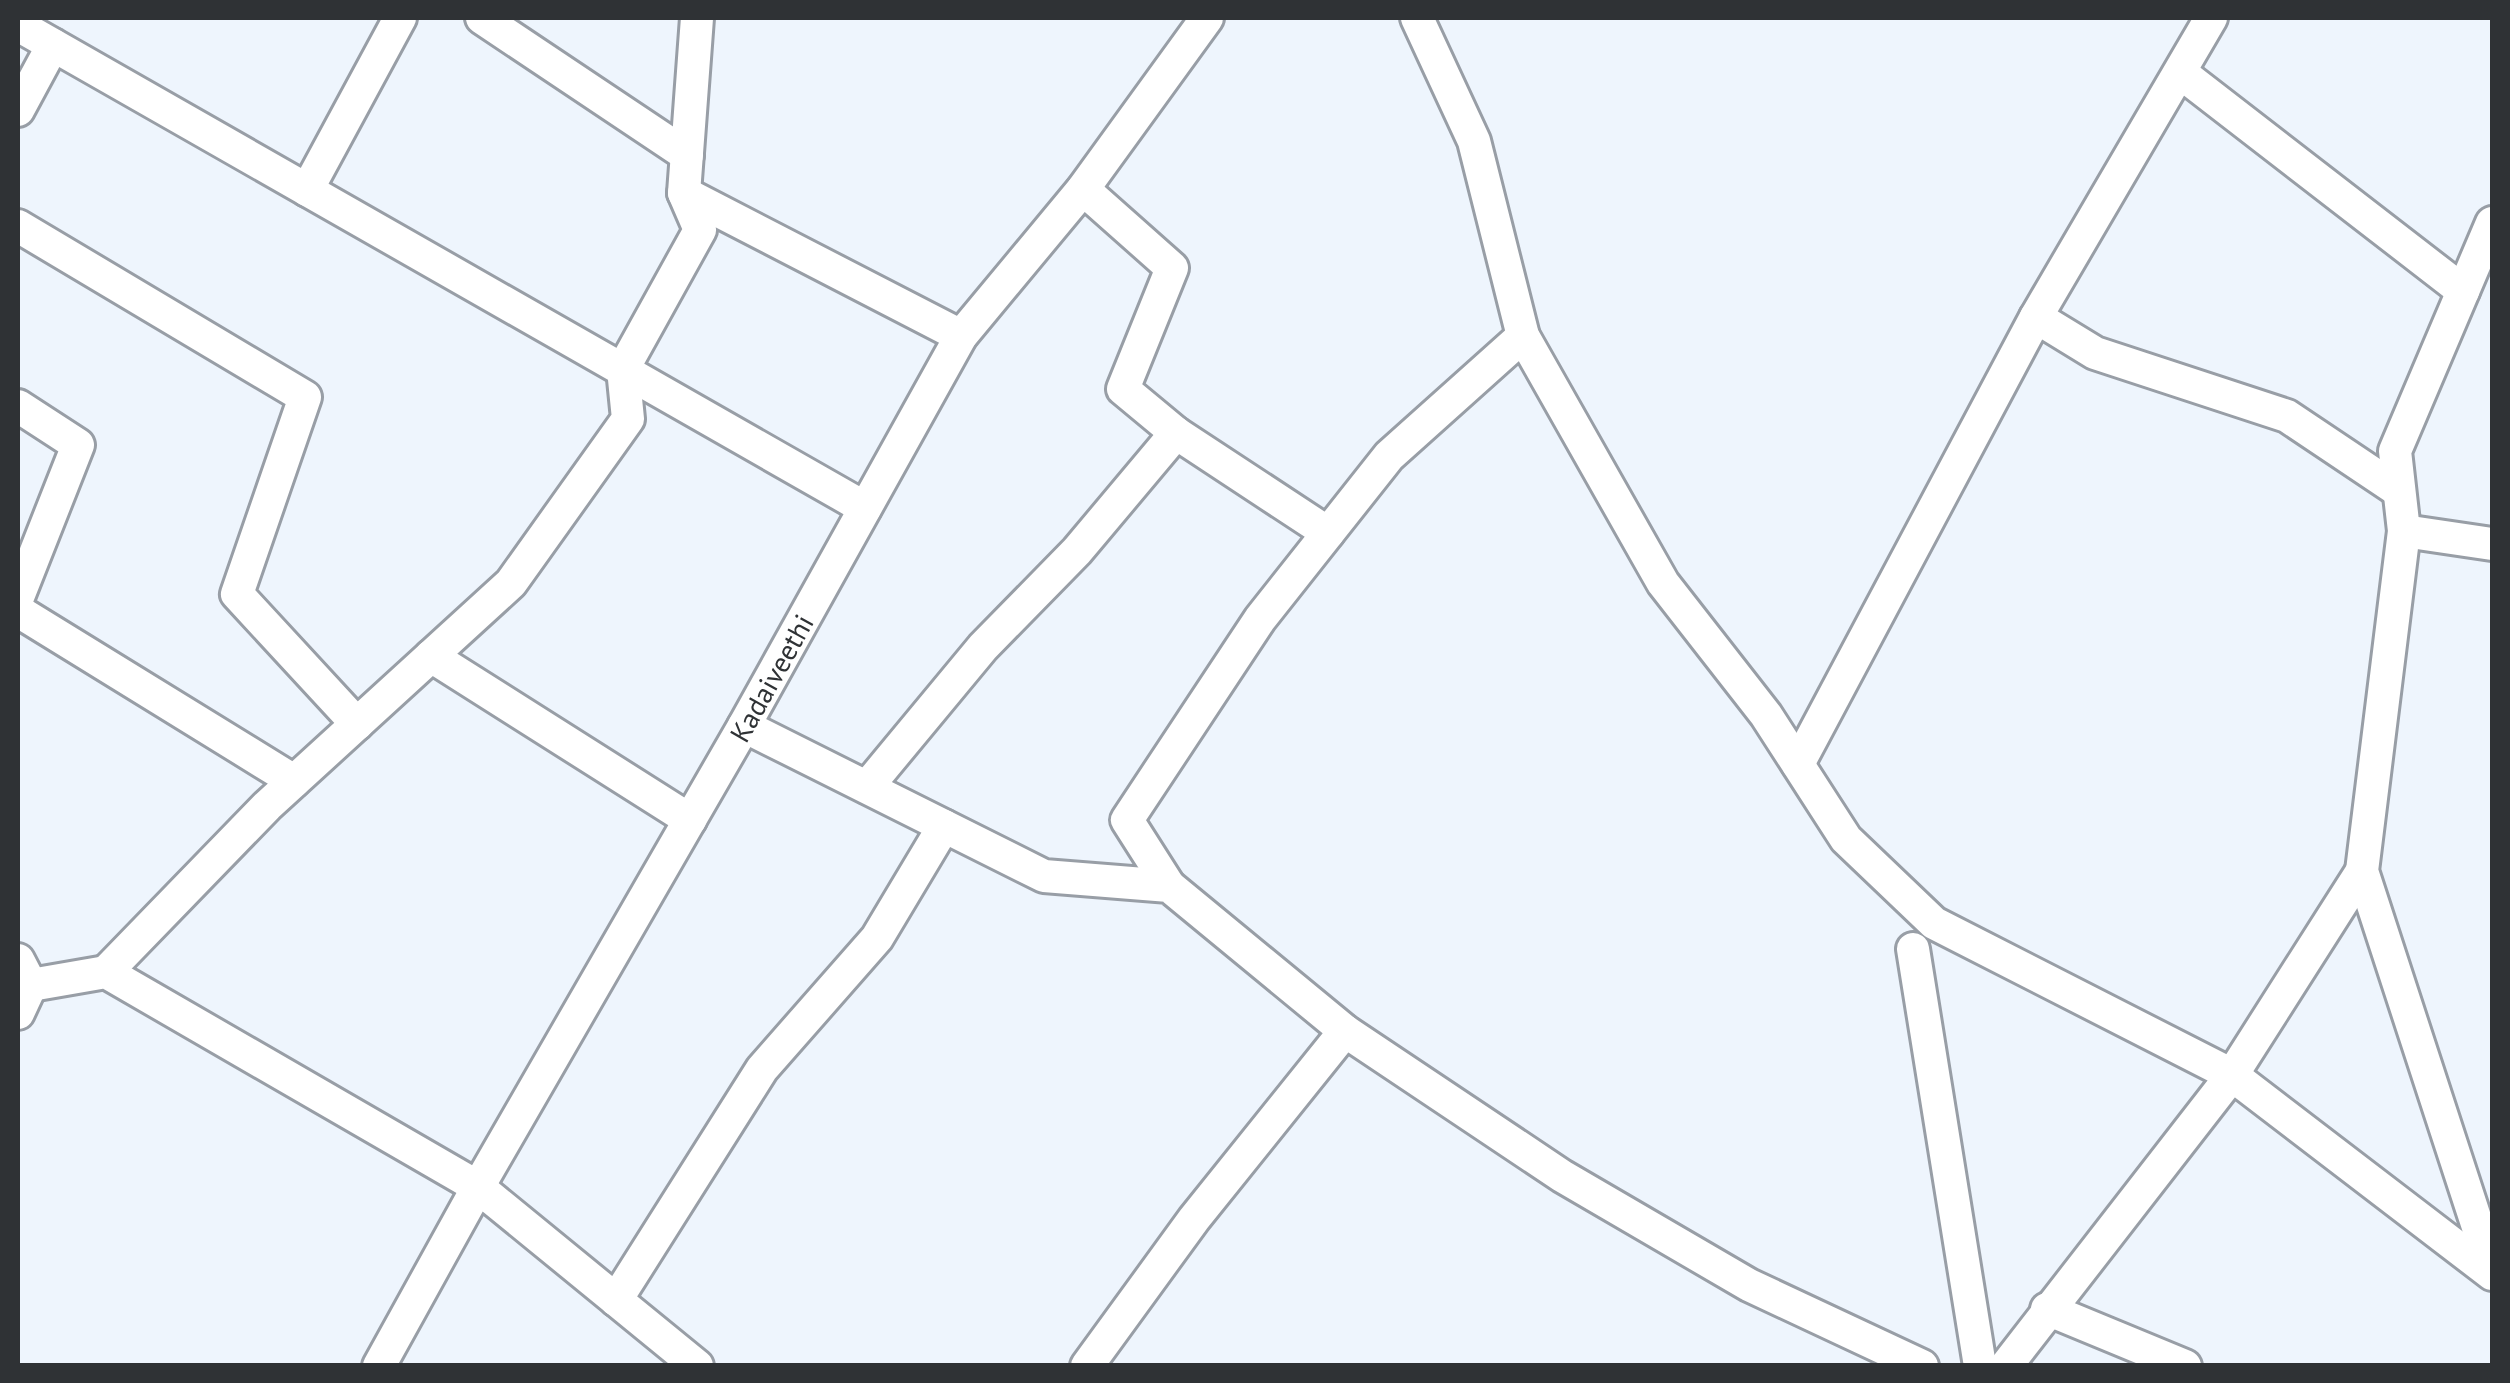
<svg xmlns="http://www.w3.org/2000/svg" width="2510" height="1383" viewBox="0 0 2510 1383" font-family="'PT Sans',sans-serif">
<rect width="100%" height="100%" fill="#eef5fd"/>
<g fill="none" stroke-linecap="round" stroke-linejoin="round">
<!-- minor casing -->
<g stroke="#989ea6" stroke-width="38">
<g id="minor">
<path d="M482,18l205,137"/>
<path d="M1417,18l57,123 49,195 140,247 103,132 80,124 88,84 298,152 260,199"/>
<path d="M18,25l847,483"/>
<path d="M2181,73l282,218"/>
<path d="M18,110l35,-65"/>
<path d="M1083,189l89,79 -49,121 53,44 152,100"/>
<path d="M307,190l93,-172"/>
<path d="M684,193l277,143"/>
<path d="M2492,223l-97,228 9,80 -42,340 130,399"/>
<path d="M18,226l287,171 -68,197 120,130"/>
<path d="M2036,317l59,36 192,63 112,75"/>
<path d="M18,406l60,39 -60,152"/>
<path d="M2404,531l88,13"/>
<path d="M18,611l276,170"/>
<path d="M431,656l259,164"/>
<path d="M744,726l300,150 125,10 176,145 217,145 187,109 173,81"/>
<path d="M1798,764l238,-447 175,-299"/>
<path d="M867,787l116,-140 94,-96 99,-118"/>
<path d="M1169,886l-42,-66 133,-201 129,-163 134,-120"/>
<path d="M1913,949l67,417"/>
<path d="M18,960l13,25 -13,28"/>
<path d="M106,972l161,-166 244,-223 117,-164 -5,-50 77,-139 -16,-37 13,-175"/>
<path d="M31,985l75,-13 372,215 219,179"/>
<path d="M616,1300l146,-231 115,-131 67,-112"/>
<path d="M2047,1309l138,57"/>
<path id="s1" d="M379,1366l99,-179 266,-461 217,-390 122,-147 124,-171"/>
<path d="M1087,1366l107,-147 151,-188"/>
<path d="M2006,1366l226,-291 130,-204"/>
</g>
</g>
<!-- minor -->
<use href="#minor" stroke="#fff" stroke-width="32"/>
</g>
<g text-anchor="middle" dominant-baseline="central" stroke-width="10" stroke-linejoin="round" paint-order="stroke">
<!-- street labels -->
<g font-size="28" fill="#2f3235" stroke="#fff">
<text stroke="none"><textPath href="#s1" startOffset="792">Kadaiveethi</textPath></text>
</g>
</g>
<!-- border -->
<rect width="2510" height="1383" fill="none" stroke="#2f3235" stroke-width="40"/>
</svg>
